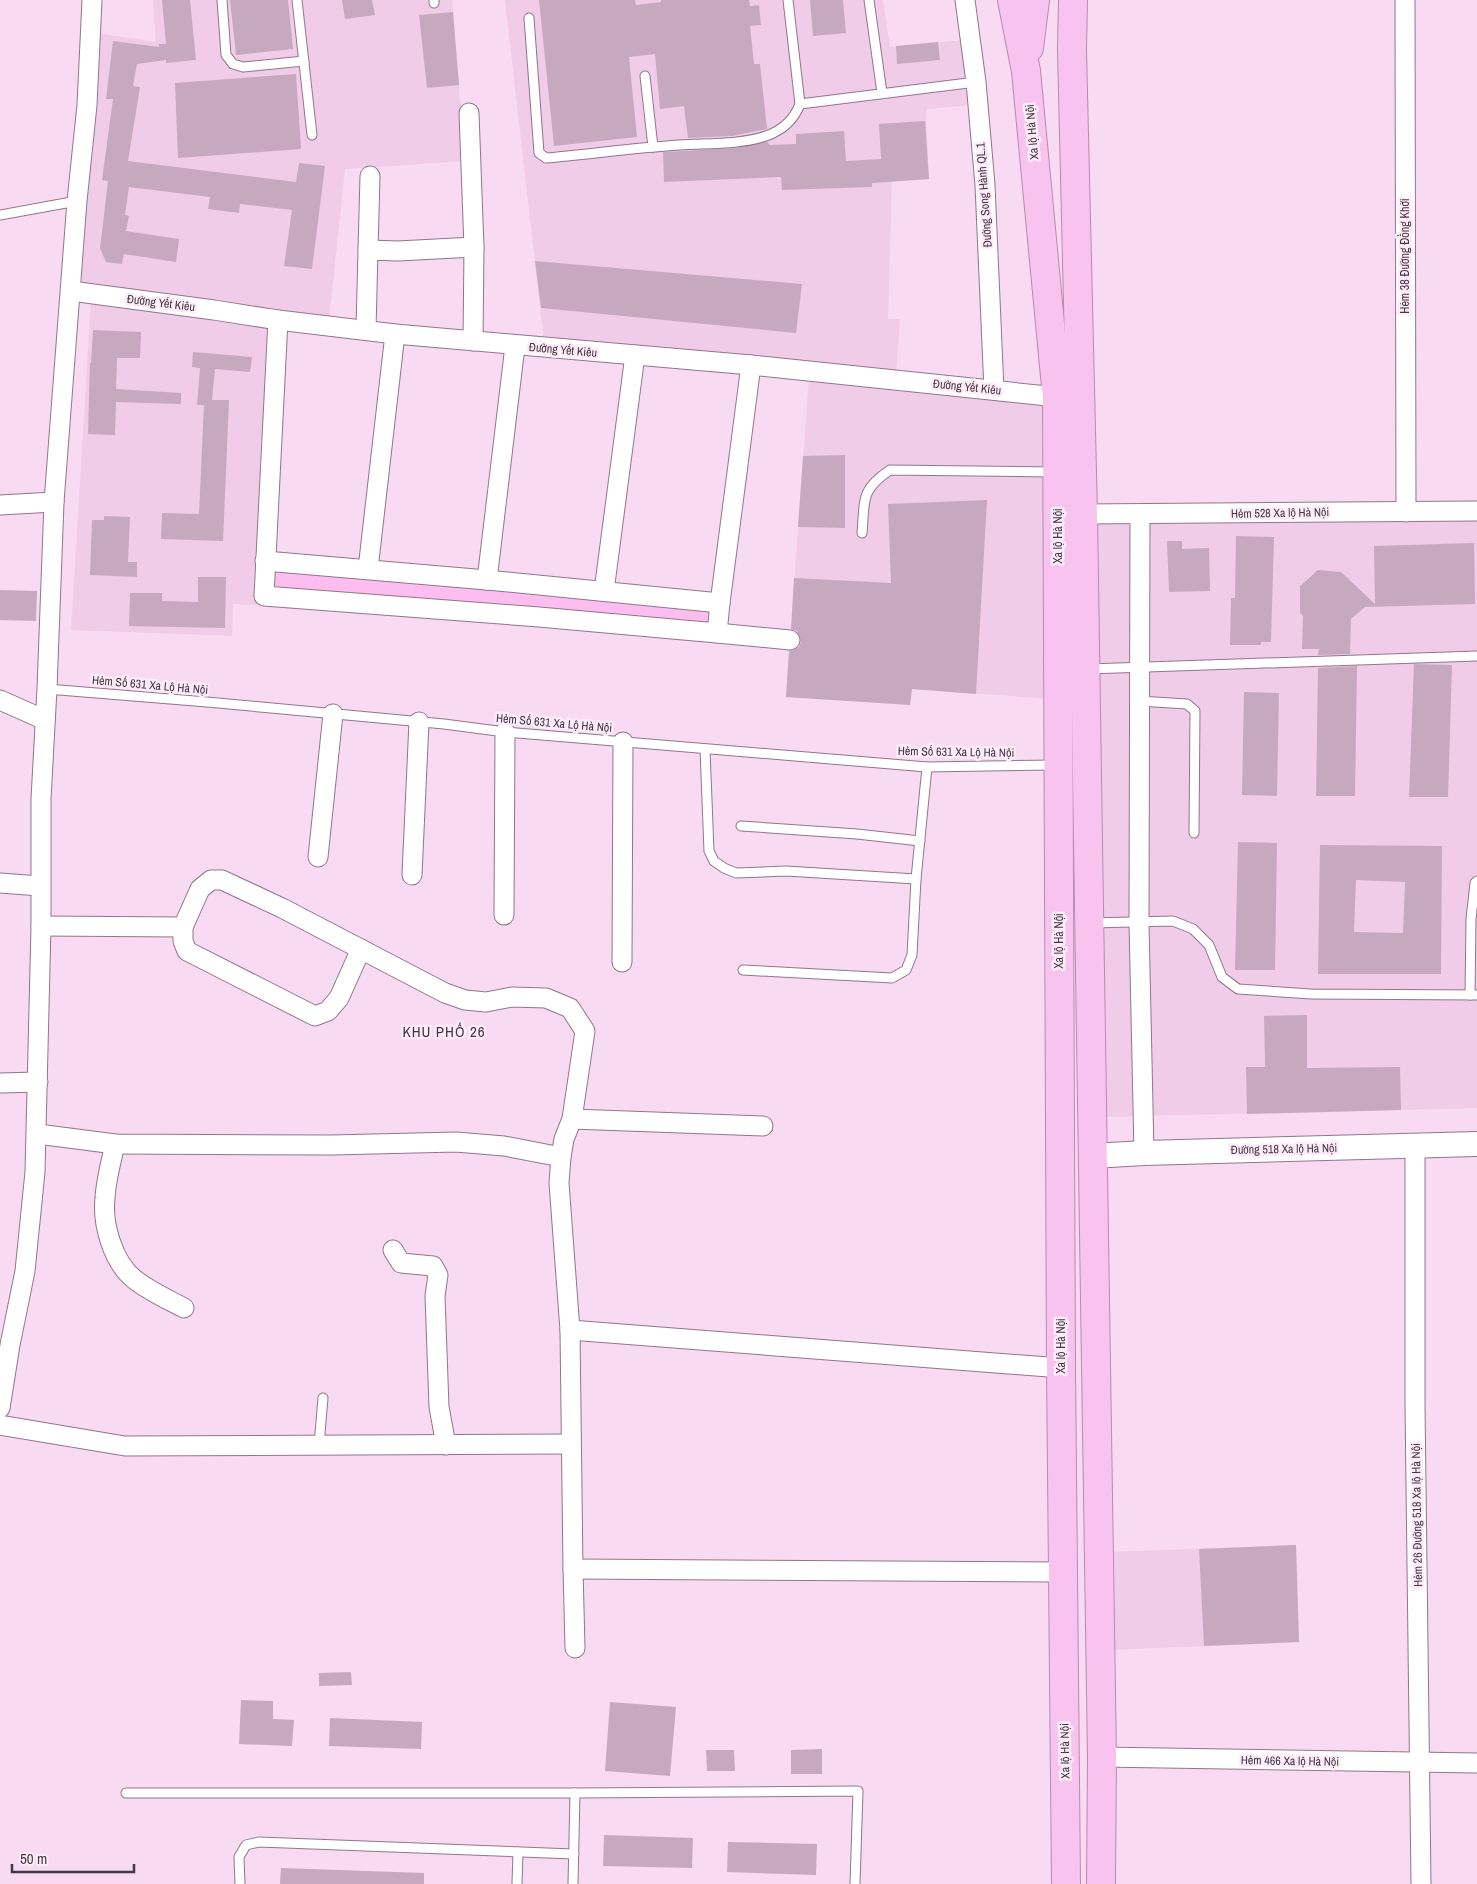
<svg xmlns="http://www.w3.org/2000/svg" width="1477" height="1884" viewBox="0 0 1477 1884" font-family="'Archivo Narrow',sans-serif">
<rect width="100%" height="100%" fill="#f8daf2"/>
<!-- built -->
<g fill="#f1cce9">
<path d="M153,0h299l13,161 -120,8 -16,151 -252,-34 20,-253 59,9z"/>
<path d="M505,0h378l7,47 74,-7 8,65 -46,4 3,70 -37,3 -4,137h12l-4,56 -352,-33z"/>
<path d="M91,300l181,26 -15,279 -24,-1 -1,32 -161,-6z"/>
<path d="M809,377l239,24 4,298 -140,-10 -2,16 -124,-8z"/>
<path d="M1477,516v592l-376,9 -8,-597z"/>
<path d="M1296,1545l3,97 -189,8 -2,-98z"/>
</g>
<!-- green -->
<path fill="#fbbeef" d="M271,567l443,41 -2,19 -442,-36z"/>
<!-- building -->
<g fill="#c6a9bf" fill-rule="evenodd">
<path d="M162,0h28l6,60 -30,3v-3l-29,4 -4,22 7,1 -12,74 168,21 3,-19 26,3 -13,103 -28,-3 8,-56 -52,-6 -1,9 -31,-4 2,-12 -81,-10 -4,28 4,1 -3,15 53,8 -3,23 -52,-8 -2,10 -16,-2 -6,-14 8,-67 -6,-1 11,-81h-7l7,-58 46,6v-3h7z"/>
<path d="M230,0h58l5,49 -57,6z"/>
<path d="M342,0h30l3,15 -30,4z"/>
<path d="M539,0h96l1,5 25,-3v-2h88l1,6 9,-1 2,20 -11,1 4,38h6l7,65 -34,7 -45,2 -4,-32 -24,3 -5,-55 -26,3 8,80 -83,9z"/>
<path d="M810,0h33l3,33 -33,3z"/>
<path d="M453,12l6,73 -32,3 -8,-73z"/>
<path d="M938,42l2,18 -43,4 -1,-18z"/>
<path d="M296,74l5,75 -123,9 -3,-75z"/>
<path d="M925,121l4,58 -57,4v4l-90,3 -1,-13 -117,5 -1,-30 72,-4 33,-6 1,3 27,-1v-10l48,-3 2,30 35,-2 -2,-35z"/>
<path d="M535,261l267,23 -6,49 -255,-25z"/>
<path d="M93,330l48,2 -1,26h-23l-1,31 65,4v11l-65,-2 -1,33 -27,-1 2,-71h1z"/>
<path d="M193,352l59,5 -2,15 -35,-3 -3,31h17l-6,141 -62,-2 1,-26 37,1 5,-109h-7l3,-37 -8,-1z"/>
<path d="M845,455v73l-47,-1 5,-71z"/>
<path d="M987,500l-11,194 -64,-5 -2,16 -124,-8 3,-46 10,-4 2,-6 -4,-10 -6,-2 3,-51 97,5 -3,-79z"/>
<path d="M104,516l26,1 -2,45h9v15l-47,-2 2,-55h12z"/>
<path d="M1236,536l38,1 -3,105h-10v3h-31l1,-47h4z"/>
<path d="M1167,541h15v8l27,-1 1,43 -41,1z"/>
<path d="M1474,543l1,61 -110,3 -14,12 -1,35 -32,1 1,-6h-17l1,-33 -3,-3v-27l18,-16 23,2 34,32 -1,-58z"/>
<path d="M198,577h28l-1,51 -96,-2 1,-33h32v8l36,1z"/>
<path d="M0,590l37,1 -1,30 -36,-1z"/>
<path d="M1414,664l38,1 -4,132h-39z"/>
<path d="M1357,666l-2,130h-39l2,-128z"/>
<path d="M1244,692l35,1 -2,103 -35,-1z"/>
<path d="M1238,842l39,1 -2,127h-40z"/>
<path d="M1320,845l122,1 -1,128h-123zM1356,880l49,2 -2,51 -49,-1z"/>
<path d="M1307,1015v53l93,-1 1,43 -154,4 -1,-47h19l-1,-51z"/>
<path d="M1296,1545l3,97 -95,4 -5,-97z"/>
<path d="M351,1672l1,13 -33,1v-13z"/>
<path d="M241,1700l32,1v18l21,1 -2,26 -53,-2z"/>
<path d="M610,1702l66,5 -6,69 -65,-5z"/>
<path d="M330,1718l92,4 -1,27 -92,-3z"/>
<path d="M822,1749v25h-31v-24z"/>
<path d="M706,1750h28l1,21h-28z"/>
<path d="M604,1835l89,3 -1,30 -89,-2z"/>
<path d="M728,1842l89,2 -1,31 -89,-3z"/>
<path d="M281,1868l143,5v11h-144z"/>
</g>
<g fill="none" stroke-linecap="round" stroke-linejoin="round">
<!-- service casing -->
<g stroke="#91768b" stroke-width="11">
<g id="service">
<path d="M222,0l4,55 7,9 10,3 61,-6"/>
<path d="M297,0l15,135"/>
<path d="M434,0v3"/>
<path d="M788,0l12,104 176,-22"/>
<path d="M869,0l13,93"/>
<path d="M529,18l10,135 7,5c44,-4 88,-10 133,-13 28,-2 60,0 87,-9 17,-6 28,-16 34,-32"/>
<path d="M645,76l8,71"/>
<path d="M0,215l77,-14"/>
<path d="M862,533c3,-33 -2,-43 28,-63l163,2"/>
<path d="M1088,669l389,-13"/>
<path d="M47,689l160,13 237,22 61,8 422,35 129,-2"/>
<path d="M1139,701l48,3 8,7 -1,122"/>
<path d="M705,749l4,102 5,10 10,7 12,5 50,-2 130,8"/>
<path d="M741,826l116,8 63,7"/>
<path d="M1091,923l82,-2 20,8 16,16 13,32 16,12 73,5 166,1"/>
<path d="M743,970l149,8 14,-8 6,-15 4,-76 11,-112"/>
<path d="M1470,995l1,-76 4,-36 2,-2"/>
<path d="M319,1445l4,-47"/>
<path d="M126,1793h449l-2,91"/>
<path d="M575,1793l283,-2 -3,93"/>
<path d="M240,1884l-1,-27 7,-12 13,-3 315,12"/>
<path d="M517,1884l1,-32"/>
</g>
</g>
<!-- minor casing -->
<g stroke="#91768b" stroke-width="21">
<g id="minor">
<path d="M965,0l11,82 9,103 9,205"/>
<path d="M1405,0l1,512"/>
<path d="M469,113l5,134 -1,94"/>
<path d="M368,250l2,-74"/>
<path d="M71,291l143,19 64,10 117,14 356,31 306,32"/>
<path d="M278,320l-14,276 275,21 178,16 3,-30 31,-238"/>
<path d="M366,330l2,-80 30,1 76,-4"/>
<path d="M0,505l54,-3"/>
<path d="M1083,514l394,-3"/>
<path d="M1140,515l-1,408 5,230"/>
<path d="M265,561l222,19 233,23"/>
<path d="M368,569l27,-235"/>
<path d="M487,580l28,-234"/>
<path d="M604,591l31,-236"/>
<path d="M717,633l73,7"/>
<path d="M0,700l45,20"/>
<path d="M318,857l15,-143"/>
<path d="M412,875l7,-153"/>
<path d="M0,883l40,3"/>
<path d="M504,915l1,-183"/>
<path d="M41,926l142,1 17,-38 11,-9h11l60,28 163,85 20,7 21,2 26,-5 34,1 24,10 15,23 -13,88 -8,20 -3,18 -2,26 11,147 3,239 2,79"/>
<path d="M183,927v14l4,10 128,65 13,-5 11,-13 22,-49"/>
<path d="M622,962l1,-220"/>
<path d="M0,1083l38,-1"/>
<path d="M572,1119l191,7"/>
<path d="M38,1134l77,10 217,1 124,-3 48,4 57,11"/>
<path d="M115,1144c-4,18 -9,36 -10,54 -3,26 8,64 29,81 15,12 33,20 50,29"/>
<path d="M1415,1146v259l6,479"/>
<path d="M393,1250l8,13 32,3 5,9 -3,21 4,111 7,38"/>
<path d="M570,1330l491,38"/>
<path d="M0,1408l10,-63 15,-74 10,-99 6,-246v-127l6,-110 7,-187 23,-301 10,-96 5,-105"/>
<path d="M0,1425l125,21 445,-2"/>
<path d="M573,1569l490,3"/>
<path d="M1102,1757l375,6"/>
</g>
</g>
<!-- tertiary casing -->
<g stroke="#91768b" stroke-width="26">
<path id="tertiary" d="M1092,1156l52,-3 333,-9"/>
</g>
<!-- trunk casing -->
<g stroke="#b88ab0" stroke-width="30">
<g id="trunk">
<path d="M1012,0l14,71 31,326 4,971 5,516"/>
<path d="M1073,0l-1,50 11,464 19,1243 -1,127"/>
<path d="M1029,48l6,-48"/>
</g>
</g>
<!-- service -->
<use href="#service" stroke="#fff" stroke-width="9"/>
<!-- minor -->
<use href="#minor" stroke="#fff" stroke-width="19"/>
<!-- tertiary -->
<use href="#tertiary" stroke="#fff" stroke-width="24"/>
<!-- trunk -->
<use href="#trunk" stroke="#f8c4ef" stroke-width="28"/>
</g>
<g text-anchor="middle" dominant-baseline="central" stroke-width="5" stroke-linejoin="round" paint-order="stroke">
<!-- street labels -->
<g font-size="12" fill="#433741" stroke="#feecfa">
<text transform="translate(1032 132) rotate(-95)">Xa lộ Hà Nội</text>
<text transform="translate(984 195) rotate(-94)">Đường Song Hành QL.1</text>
<text transform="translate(1405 256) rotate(-90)">Hẻm 38 Đường Đồng Khởi</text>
<text transform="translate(161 303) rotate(7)">Đường Yết Kiêu</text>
<text transform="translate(563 350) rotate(5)">Đường Yết Kiêu</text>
<text transform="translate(967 387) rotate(6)">Đường Yết Kiêu</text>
<text transform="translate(1280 513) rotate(-1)">Hẻm 528 Xa lộ Hà Nội</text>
<text transform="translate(1058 536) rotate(-90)">Xa lộ Hà Nội</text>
<text transform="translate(150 685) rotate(5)">Hẻm Số 631 Xa Lộ Hà Nội</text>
<text transform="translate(554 723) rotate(5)">Hẻm Số 631 Xa Lộ Hà Nội</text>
<text transform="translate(956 752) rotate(1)">Hẻm Số 631 Xa Lộ Hà Nội</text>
<text transform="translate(1059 941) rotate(-90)">Xa lộ Hà Nội</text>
<text transform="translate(1284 1149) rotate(-1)">Đường 518 Xa lộ Hà Nội</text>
<text transform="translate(1061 1346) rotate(-90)">Xa lộ Hà Nội</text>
<text transform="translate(1417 1515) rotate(-91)">Hẻm 26 Đường 518 Xa lộ Hà Nội</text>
<text transform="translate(1065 1751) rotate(-91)">Xa lộ Hà Nội</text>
<text transform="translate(1290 1761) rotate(1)">Hẻm 466 Xa lộ Hà Nội</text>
</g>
<!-- quarter labels -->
<g font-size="15" letter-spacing="1" fill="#433741" stroke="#feecfa">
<text x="444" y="1031">KHU PHỐ 26</text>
</g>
</g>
<!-- scale -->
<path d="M12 1864v8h122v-8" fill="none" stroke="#433741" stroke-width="2.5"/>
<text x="20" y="1864" font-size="15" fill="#433741" stroke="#feecfa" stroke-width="4" paint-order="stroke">50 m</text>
</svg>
